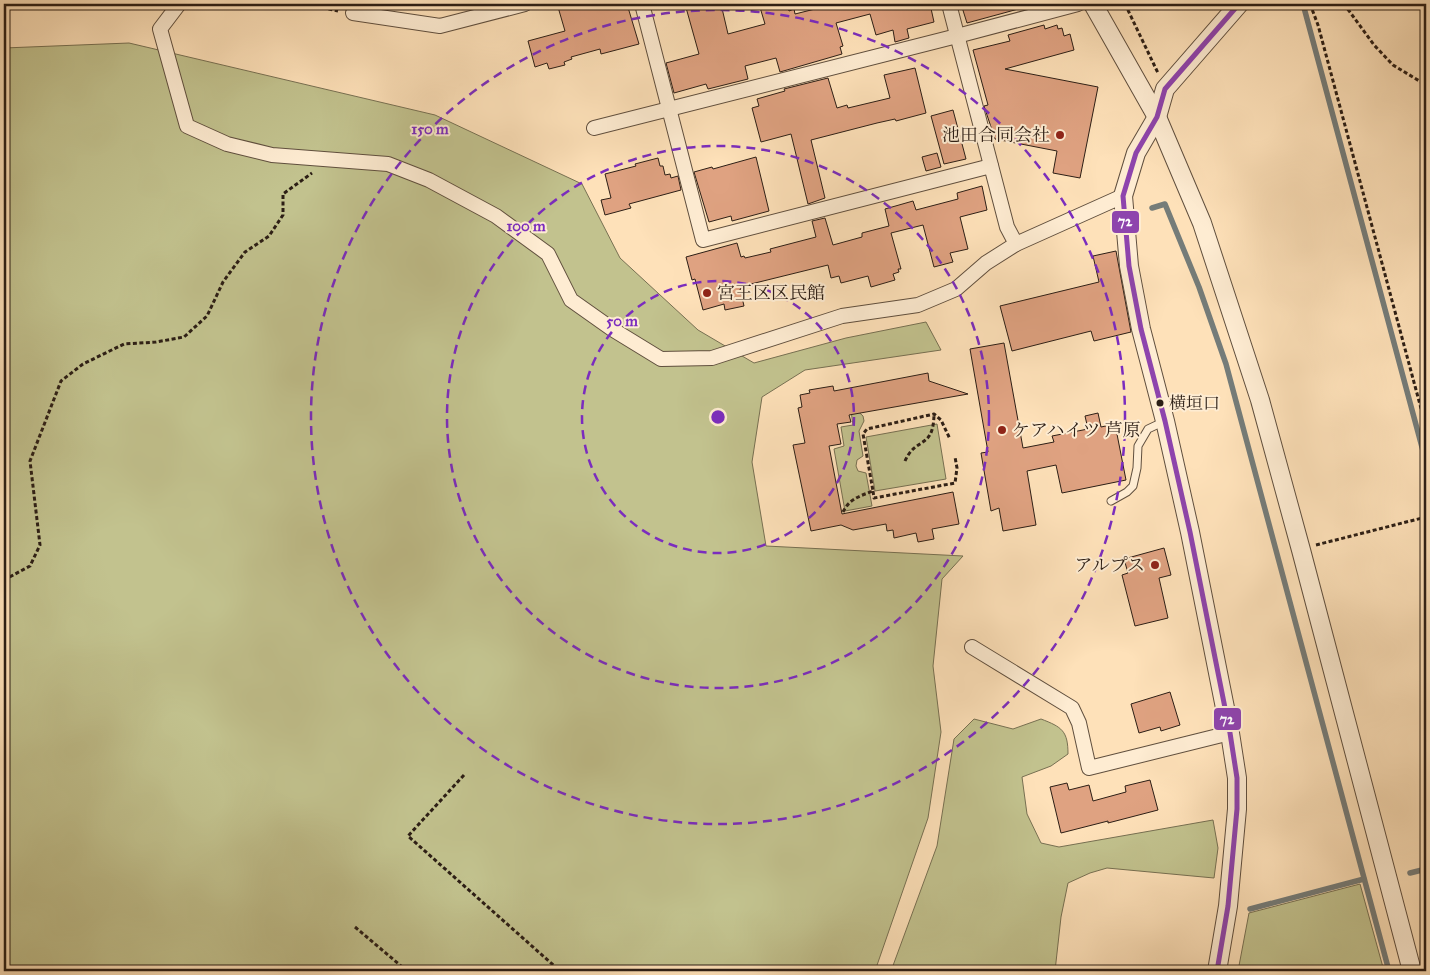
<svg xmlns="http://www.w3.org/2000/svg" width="1430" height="975" viewBox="0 0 1430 975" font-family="'IM FELL Great Primer','Noto Serif JP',serif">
<rect width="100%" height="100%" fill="#fee1b9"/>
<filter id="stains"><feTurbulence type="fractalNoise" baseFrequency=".004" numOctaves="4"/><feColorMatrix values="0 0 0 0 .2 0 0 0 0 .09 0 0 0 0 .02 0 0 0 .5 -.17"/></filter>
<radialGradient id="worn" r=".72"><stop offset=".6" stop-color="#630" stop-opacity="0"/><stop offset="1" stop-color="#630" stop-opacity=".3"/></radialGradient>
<!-- green -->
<g fill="#c2c28e" stroke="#777052">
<path d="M129,43l306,72 147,69 38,74 78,72 56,33 92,-25 80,-16 15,28 -136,20 -43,27 -10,65 14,84 197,10 -21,23 -9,87 8,66 -13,86 -53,153h-871v-923z"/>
<path d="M850,404l13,12 1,5 -5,10 4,25 -6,4 -1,6 2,5 8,2 6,33 -27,5 -11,-62 10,-3 -3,-19 12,-2z"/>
<path d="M937,424l9,55 -71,12 -9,-54z"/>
<path d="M974,719l39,10 28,-10c21,8 27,12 27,35l-17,12 -29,11 5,37 14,29 18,4 154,-27 5,28 -4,30 -107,-10 -17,5 -22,10 -7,34 -6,54h-164l46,-125 17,-107z"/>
<path d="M1360,884l24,87h-146l11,-58z"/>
</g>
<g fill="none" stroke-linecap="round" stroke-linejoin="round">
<!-- stream -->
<g stroke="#757c79" stroke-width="5.5">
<path d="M1303,4l123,458"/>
<path d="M1152,208l13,-4 34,83 27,77 163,607"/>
<path d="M1410,873l16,-4"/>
<path d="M1250,909l114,-30"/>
</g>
</g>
<!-- building -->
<g fill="#dfa281" stroke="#2c1e15">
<path d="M571,4h56l12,40 -38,10 -1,-5 -29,8 1,2 -8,3 1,3 -16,4 -2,-6 -12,4 -7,-26 37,-10 -7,-24z"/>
<path d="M685,4h36l7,30 37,-10 -6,-20h28l2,7 5,-2 1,5 40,-10h95l4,18 -27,7 2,9 -14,4 -2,-12 -17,5 -6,-21 -34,9 7,23 -3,1 2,7 -62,18 -4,-14 -31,8 3,13 -40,10 -2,-5 -32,9 -8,-30 33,-9z"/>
<path d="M961,4h60l1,4 -55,15z"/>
<path d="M1044,25l1,4 12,-4 1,4 4,-1 2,8 6,-2 4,16 -69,19 93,18 -18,91 -27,-5 4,-22 -62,-12 -11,-33 4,-1 -15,-55 37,-9 -2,-6z"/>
<path d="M915,68l11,45 -30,8 -1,-2 -18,4 -66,17 14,58 -17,6 -17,-70 -30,8 -9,-34 7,-2 -2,-7 28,-8 -1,-2 44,-11 9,30 10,-3 1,3 42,-10 -6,-23z"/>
<path d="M953,110l13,49 -22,5 -13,-48z"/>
<path d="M937,153l4,14 -15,4 -4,-14z"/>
<path d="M756,157l13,54 -37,10 -1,-5 -22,6 -15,-50 18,-5 1,2z"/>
<path d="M658,158l2,8h3l2,9 5,-1 1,4 7,-2 3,14 -52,14 2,4 -26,7 -4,-15 10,-2 -6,-24 31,-8 -1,-2z"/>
<path d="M982,186l5,24 -27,7 8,32 -18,4 3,9 -19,5 -11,-42 -32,8 10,36h-3l1,3 -6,2 2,6 -24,7 -3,-11 -27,7 -2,-7 -8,2 -3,-13 -77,19v2l-11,3 4,17 -19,4 -1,-6 -21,6 -8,-31 -3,1 -6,-23 51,-14 4,14 3,-1 1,2 26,-6 -1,-3 46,-12 -4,-16 13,-3 8,27 29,-8v-4l27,-7 -4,-17 28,-8 3,9 42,-11 -1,-6z"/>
<path d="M1116,251l15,81 -37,9 -3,-10 -79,20 -12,-45 99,-24 -6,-26z"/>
<path d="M1004,343l19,105 31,-6 -2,-6 36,-7 -3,-13 13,-3 3,14 14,-3 11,56 -64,13 -6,-28 -29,6 9,54 -33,6 -4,-23 -8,3 -10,-58 7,-1 -18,-103z"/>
<path d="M928,373l1,8 39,13 -119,21 2,7 -14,2 4,20 -12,2 13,68 111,-22 6,32 -27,5 2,10 -16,3 -2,-9 -22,5 -1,-8 -6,1 -1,-7 -33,6 -12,-5 -30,6 -18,-86 12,-2 -7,-35 4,-1 -2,-12 10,-2 -1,-3 24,-4 1,5z"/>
<path d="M1164,548l7,27 -12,3 9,40 -33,8 -13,-51 6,-2 -4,-14z"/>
<path d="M1170,692l10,33 -19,6 -1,-4 -21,6 -8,-29z"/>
<path d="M1150,780l8,30 -50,13v-2l-47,12 -11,-46 17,-4 2,7 20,-5 4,16 33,-9 -1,-6z"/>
</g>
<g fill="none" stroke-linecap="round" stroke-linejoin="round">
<!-- service casing -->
<g stroke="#604f3e" stroke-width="9">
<path id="service" d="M1111,501l16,-9 6,-6 4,-18 1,-22 10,-17 17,-8"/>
</g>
<!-- minor casing -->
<g stroke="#604f3e" stroke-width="16">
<g id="minor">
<path d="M179,4l-19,25 27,97 40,18 45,11 116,9 41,16 67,36 52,38 23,46 41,29 49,30 51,-1 130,-42 76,-11 38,-16 30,-26 30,-19 107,-48"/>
<path d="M642,4l61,236 288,-74"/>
<path d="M949,4l58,223 9,17"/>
<path d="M353,13l87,13 85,-22"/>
<path d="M594,128l363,-92 121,-32"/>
<path d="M972,647l100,61 7,15 10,45 141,-35"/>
</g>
</g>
<!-- tertiary casing -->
<g stroke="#604f3e" stroke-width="20">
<g id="tertiary">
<path d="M1093,4l64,113 45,106 58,177 41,150 111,421"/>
<path d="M1217,971l11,-65 9,-97v-31l-7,-45 -40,-201 -25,-111 -24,-92 -12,-63 -6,-70 13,-43 21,-36 8,-28 74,-85"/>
</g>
</g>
<!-- path -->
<g stroke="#2c1e15" stroke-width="3" stroke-dasharray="4 2.5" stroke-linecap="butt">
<path d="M324,4l5,5 9,2"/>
<path d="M1125,4l33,69"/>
<path d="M1310,4l8,21 108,402"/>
<path d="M1344,4l30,41 19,20 33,20"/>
<path d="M905,461c11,-25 28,-11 29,-46"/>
<path d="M873,491l1,7 81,-15 2,-15 -2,-11"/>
<path d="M843,512c6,-13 17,-16 30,-21l-10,-57 4,-5 67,-15 7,6 9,19"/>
<path d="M1316,545l110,-28"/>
<path d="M4,580l26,-14 10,-21 -10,-84 31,-80 22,-17 41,-20 32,-2 28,-5 23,-21 16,-34 22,-30 24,-16 14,-21v-21l29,-21"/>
<path d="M464,775l-56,61 152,135"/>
<path d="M355,927l52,44"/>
</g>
<!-- service -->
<use href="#service" stroke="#feecd2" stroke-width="7"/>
<!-- minor -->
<use href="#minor" stroke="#feecd2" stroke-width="14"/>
<!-- tertiary -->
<use href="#tertiary" stroke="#feecd2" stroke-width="18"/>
<!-- bus-1 casing -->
<g stroke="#feecd2" stroke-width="9">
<path id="bus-1" d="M1217,971l11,-65 9,-97v-31l-7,-45 -40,-201 -25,-111 -24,-92 -12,-63 -6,-70 13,-43 21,-36 8,-28 74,-85"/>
</g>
<!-- bus-1 -->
<use href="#bus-1" stroke="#8e44ad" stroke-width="5"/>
</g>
<!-- distance rings -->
<g fill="none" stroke="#7b2cbf" stroke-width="2.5" stroke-dasharray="9 6">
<circle cx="718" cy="417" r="136"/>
<circle cx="718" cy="417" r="271"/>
<circle cx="718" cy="417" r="407"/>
</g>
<!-- markers -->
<g fill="#8f2418" stroke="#feecd2" stroke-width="2">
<circle cx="1060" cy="135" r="5"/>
<circle cx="707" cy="293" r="5"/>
<circle cx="1002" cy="430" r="5"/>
<circle cx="1155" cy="565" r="5"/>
</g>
<circle fill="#2c1e15" stroke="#feecd2" stroke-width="2" cx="1160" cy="403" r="4.5"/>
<g text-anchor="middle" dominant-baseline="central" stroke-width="4" stroke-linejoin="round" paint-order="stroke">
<!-- bus labels -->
<g font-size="17" fill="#2c1e15" stroke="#feecd2" text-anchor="start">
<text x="1169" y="403">横垣口</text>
</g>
<!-- poi labels -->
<g font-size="18" fill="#2c1e15" stroke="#feecd2" text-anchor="end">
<text x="1050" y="135">池田合同会社</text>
<text x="717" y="293" text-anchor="start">宮王区区民館</text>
<text x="1012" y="430" text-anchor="start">ケアハイツ 芦原</text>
<text x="1145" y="565">アルプス</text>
</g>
</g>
<circle cx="718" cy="417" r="8" fill="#7b2cbf" stroke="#feecd2" stroke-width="2.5"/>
<g font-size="15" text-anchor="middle" font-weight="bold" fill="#7b2cbf" stroke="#feecd2" stroke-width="4" stroke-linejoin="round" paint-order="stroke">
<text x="430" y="134">150 m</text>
<text x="526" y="231">100 m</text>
<text x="622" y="326">50 m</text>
</g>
<g stroke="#feecd2" stroke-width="2">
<rect x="1111" y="210" width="29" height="24" rx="5" fill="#8e44ad"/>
<rect x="1213" y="707" width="29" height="24" rx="5" fill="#8e44ad"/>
</g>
<g font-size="14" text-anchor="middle" font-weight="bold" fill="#fff">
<text x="1125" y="226">72</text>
<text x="1227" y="724">72</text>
</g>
<!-- margin -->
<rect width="1430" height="975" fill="none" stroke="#fee1b9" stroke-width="20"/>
<rect x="5" y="5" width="1420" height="965" fill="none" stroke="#2c1e15" stroke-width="2.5"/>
<rect x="10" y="10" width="1410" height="955" fill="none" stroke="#2c1e15"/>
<rect width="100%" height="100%" filter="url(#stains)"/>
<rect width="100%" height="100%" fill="url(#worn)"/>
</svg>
